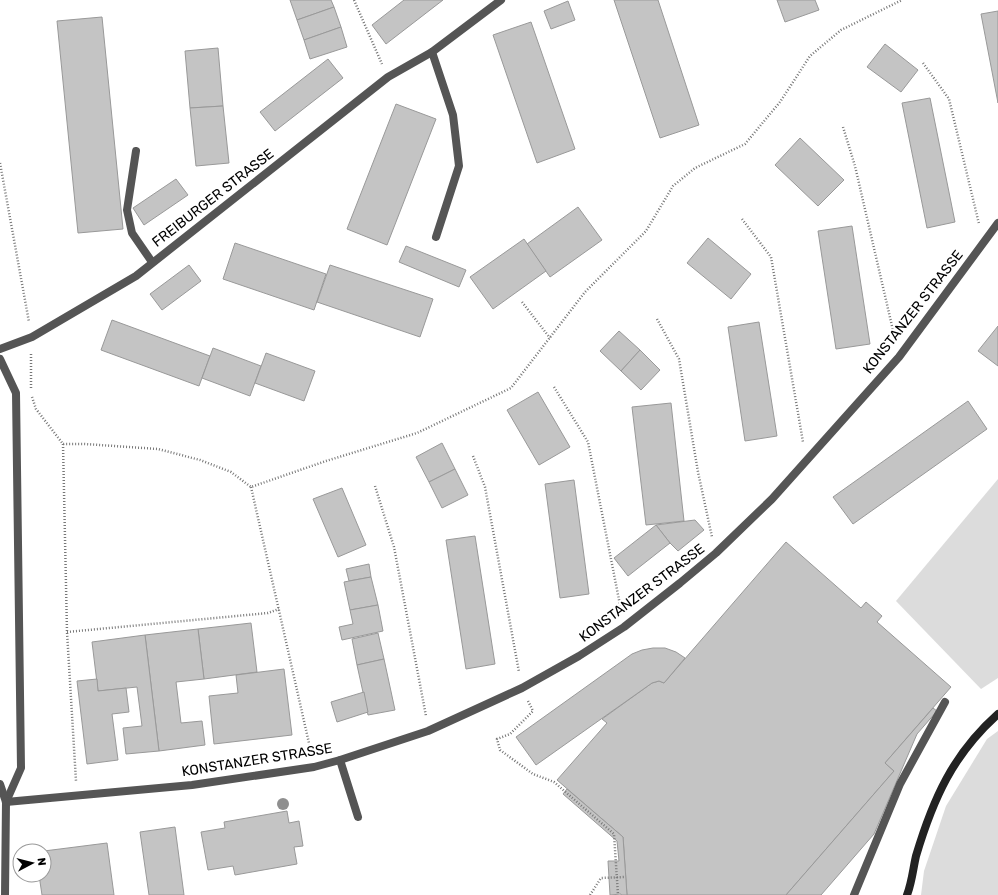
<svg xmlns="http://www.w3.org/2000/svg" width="998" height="895" viewBox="0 0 998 895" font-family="Rubik,sans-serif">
<rect width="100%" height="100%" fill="#fff"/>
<!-- green -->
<g fill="#dcdcdc">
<path d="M998,479v199l-17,11 -85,-88z"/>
<path d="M998,731v164h-77l3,-24 22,-65 41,-67z"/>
</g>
<!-- building -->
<g fill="#c4c4c4" stroke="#999">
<path d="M290,0h41l3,7 -37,13z"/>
<path d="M404,0h39l-57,44 -14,-19z"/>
<path d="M614,0h44l41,125 -39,13z"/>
<path d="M777,0h38l4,10 -34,12z"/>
<path d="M568,1l7,19 -24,9 -7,-18z"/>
<path d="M334,7l7,20 -37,13 -7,-20z"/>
<path d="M998,11v92l-17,-89z"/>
<path d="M102,17l21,212 -45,4 -21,-212z"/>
<path d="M531,22l44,127 -38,14 -44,-128z"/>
<path d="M341,27l6,20 -37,12 -6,-19z"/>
<path d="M885,44l33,26 -17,22 -34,-25z"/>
<path d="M218,48l5,58 -33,2 -5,-57z"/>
<path d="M328,59l15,19 -68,53 -15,-19z"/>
<path d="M930,98l25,124 -28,6 -25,-125z"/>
<path d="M396,104l40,15 -49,126 -40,-16z"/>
<path d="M223,106l6,57 -33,3 -6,-58z"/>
<path d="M800,138l44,42 -26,26 -43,-41z"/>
<path d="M176,179l12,16 -44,30 -11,-17z"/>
<path d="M578,207l24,33 -52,37 -23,-33z"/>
<path d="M852,226l18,118 -34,5 -18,-118z"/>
<path d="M708,238l43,36 -20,25 -44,-36z"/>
<path d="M524,239l22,32 -53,38 -23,-32z"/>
<path d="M235,243l91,31 -12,36 -91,-31z"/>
<path d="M406,246l60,24 -7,17 -60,-25z"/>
<path d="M189,265l12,16 -39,29 -12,-16z"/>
<path d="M330,265l103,34 -13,38 -103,-35z"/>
<path d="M112,320l98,36 -11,30 -98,-36z"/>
<path d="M759,322l18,114 -32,5 -17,-114z"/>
<path d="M998,326v40l-20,-15z"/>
<path d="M619,331l21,19 -19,21 -21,-20z"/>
<path d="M213,348l48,18 -11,30 -48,-18z"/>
<path d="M640,350l20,20 -19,20 -20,-19z"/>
<path d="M266,353l49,18 -11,30 -49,-18z"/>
<path d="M538,392l32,55 -31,18 -32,-55z"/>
<path d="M968,401l19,28 -134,95 -20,-27z"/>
<path d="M671,403l13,118 -38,4 -14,-118z"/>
<path d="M442,443l13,26 -26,13 -13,-25z"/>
<path d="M455,469l13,26 -26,13 -13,-26z"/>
<path d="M574,480l15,114 -29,4 -15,-114z"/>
<path d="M342,488l24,57 -28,12 -25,-58z"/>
<path d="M695,520l9,10 -26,21 -8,-8 -14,-18z"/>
<path d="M656,525l14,18 -42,33 -14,-18z"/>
<path d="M475,536l20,128 -29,5 -20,-129z"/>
<path d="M786,542l75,66 5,-6 16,14 -5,6 74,65 -66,76 9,8 -108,124h-159l-4,-58 -66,-57 50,-57 -5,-4 50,-36 7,-2 5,2z"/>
<path d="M369,564l2,13 -22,4 -3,-12z"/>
<path d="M371,577l7,28 -28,5 -6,-28z"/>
<path d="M378,605l5,26 -41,9 -3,-13 14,-3 -3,-14z"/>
<path d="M251,623l6,49 -53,7 -6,-50z"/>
<path d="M198,629l6,50 -28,3 5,41 21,-2 3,24 -46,6 -14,-116z"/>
<path d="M378,633l6,26 -27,6 -5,-26z"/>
<path d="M145,635l14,116 -33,3 -3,-26 19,-2 -5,-39 -39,4 -6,-49z"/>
<path d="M653,648h12l11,4 9,6 -21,25 -5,-2 -7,2 -116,82 -20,-28 116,-83 10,-4z"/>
<path d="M384,659l11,51 -27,5 -11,-50z"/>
<path d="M284,669l8,66 -78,9 -5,-48 29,-3 -2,-18z"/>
<path d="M97,679l1,12 28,-3 3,24 -17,2 6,46 -31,4 -10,-83z"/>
<path d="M364,692l4,20 -31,10 -6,-20z"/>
<path d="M933,708l4,3 -20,23 -43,100 -53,61h-35l108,-124 -9,-8z"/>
<path d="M567,789l56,48 4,58h-6v-1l-11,1 -2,-34h11l-2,-20 -54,-47z"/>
<path d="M287,811l2,12 10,-2 4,25 -9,1 3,17 -62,11 -2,-9 -25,4 -7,-38 24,-4 -1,-6z"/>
<path d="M175,827l9,68h-35l-9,-63z"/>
<path d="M107,843l7,52h-72l-3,-20h5v-24z"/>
</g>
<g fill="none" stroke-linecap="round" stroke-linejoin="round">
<!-- path -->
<g stroke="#777" stroke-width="2.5" stroke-dasharray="1 2" stroke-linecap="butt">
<path d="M354,0l28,64"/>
<path d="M923,63l26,36 30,125"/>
<path d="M843,127l12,39 40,173"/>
<path d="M0,163l29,159"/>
<path d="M742,219l29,38 32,185"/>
<path d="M522,302l28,36"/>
<path d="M657,319l22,40 19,113 14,65"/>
<path d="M554,387l34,55 33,168"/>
<path d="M31,388v-35"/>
<path d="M32,397l4,12 27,35h22l73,5 42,11 31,12 20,15 75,-26 91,-28 94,-45 74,-96 61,-61 27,-45 22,-18 50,-24 35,-42 30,-46 31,-26 61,-30"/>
<path d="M63,444l4,188 9,149"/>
<path d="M473,456l12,31 34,185"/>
<path d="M375,486l19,61 32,169"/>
<path d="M251,487l60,265"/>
<path d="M67,632l201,-19 11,-4"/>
<path d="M528,701l5,10 -23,23 -13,5 3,11 33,24 21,8 60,52 4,61"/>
<path d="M590,895l11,-17 24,-1"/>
</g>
<!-- lane -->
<g stroke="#555" stroke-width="8">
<path d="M136,151l-9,59 5,23 20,29"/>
<path d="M340,760l18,57"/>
<path d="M854,895l46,-111 45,-82"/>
</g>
<!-- street -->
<g stroke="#555" stroke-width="8">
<path d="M432,52l21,63 6,51 -23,71"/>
<path d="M0,349l32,-12 104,-61 252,-199 44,-25 69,-52"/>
<path d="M0,359l16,34 5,375 -15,34"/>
<path d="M0,784l6,18 -1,93"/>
<path d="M6,802l186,-17 122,-18 26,-7 88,-29 94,-43 57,-32 45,-29 56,-44 36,-30 56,-54 127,-142 99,-134"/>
</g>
<!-- secondary -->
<path stroke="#222" stroke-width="8" d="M907,895c5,-13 6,-26 9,-39 17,-57 37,-102 82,-142"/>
</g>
<!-- trees -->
<circle fill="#8f8f8f" cx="283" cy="804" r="6"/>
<g text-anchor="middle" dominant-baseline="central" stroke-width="4" stroke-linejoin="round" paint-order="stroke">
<!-- street labels -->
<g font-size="14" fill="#000" stroke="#fff">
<text transform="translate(213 198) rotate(-38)">FREIBURGER STRASSE</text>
<text transform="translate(913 312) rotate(-52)">KONSTANZER STRASSE</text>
<text transform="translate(642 593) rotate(-37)">KONSTANZER STRASSE</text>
<text transform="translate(257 760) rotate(-9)">KONSTANZER STRASSE</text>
</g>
</g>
<!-- north arrow -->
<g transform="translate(32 863) rotate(83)"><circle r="19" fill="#ffffff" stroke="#999999"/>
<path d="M0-3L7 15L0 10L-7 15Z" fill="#000000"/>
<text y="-6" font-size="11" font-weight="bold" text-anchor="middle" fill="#000000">N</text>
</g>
</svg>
